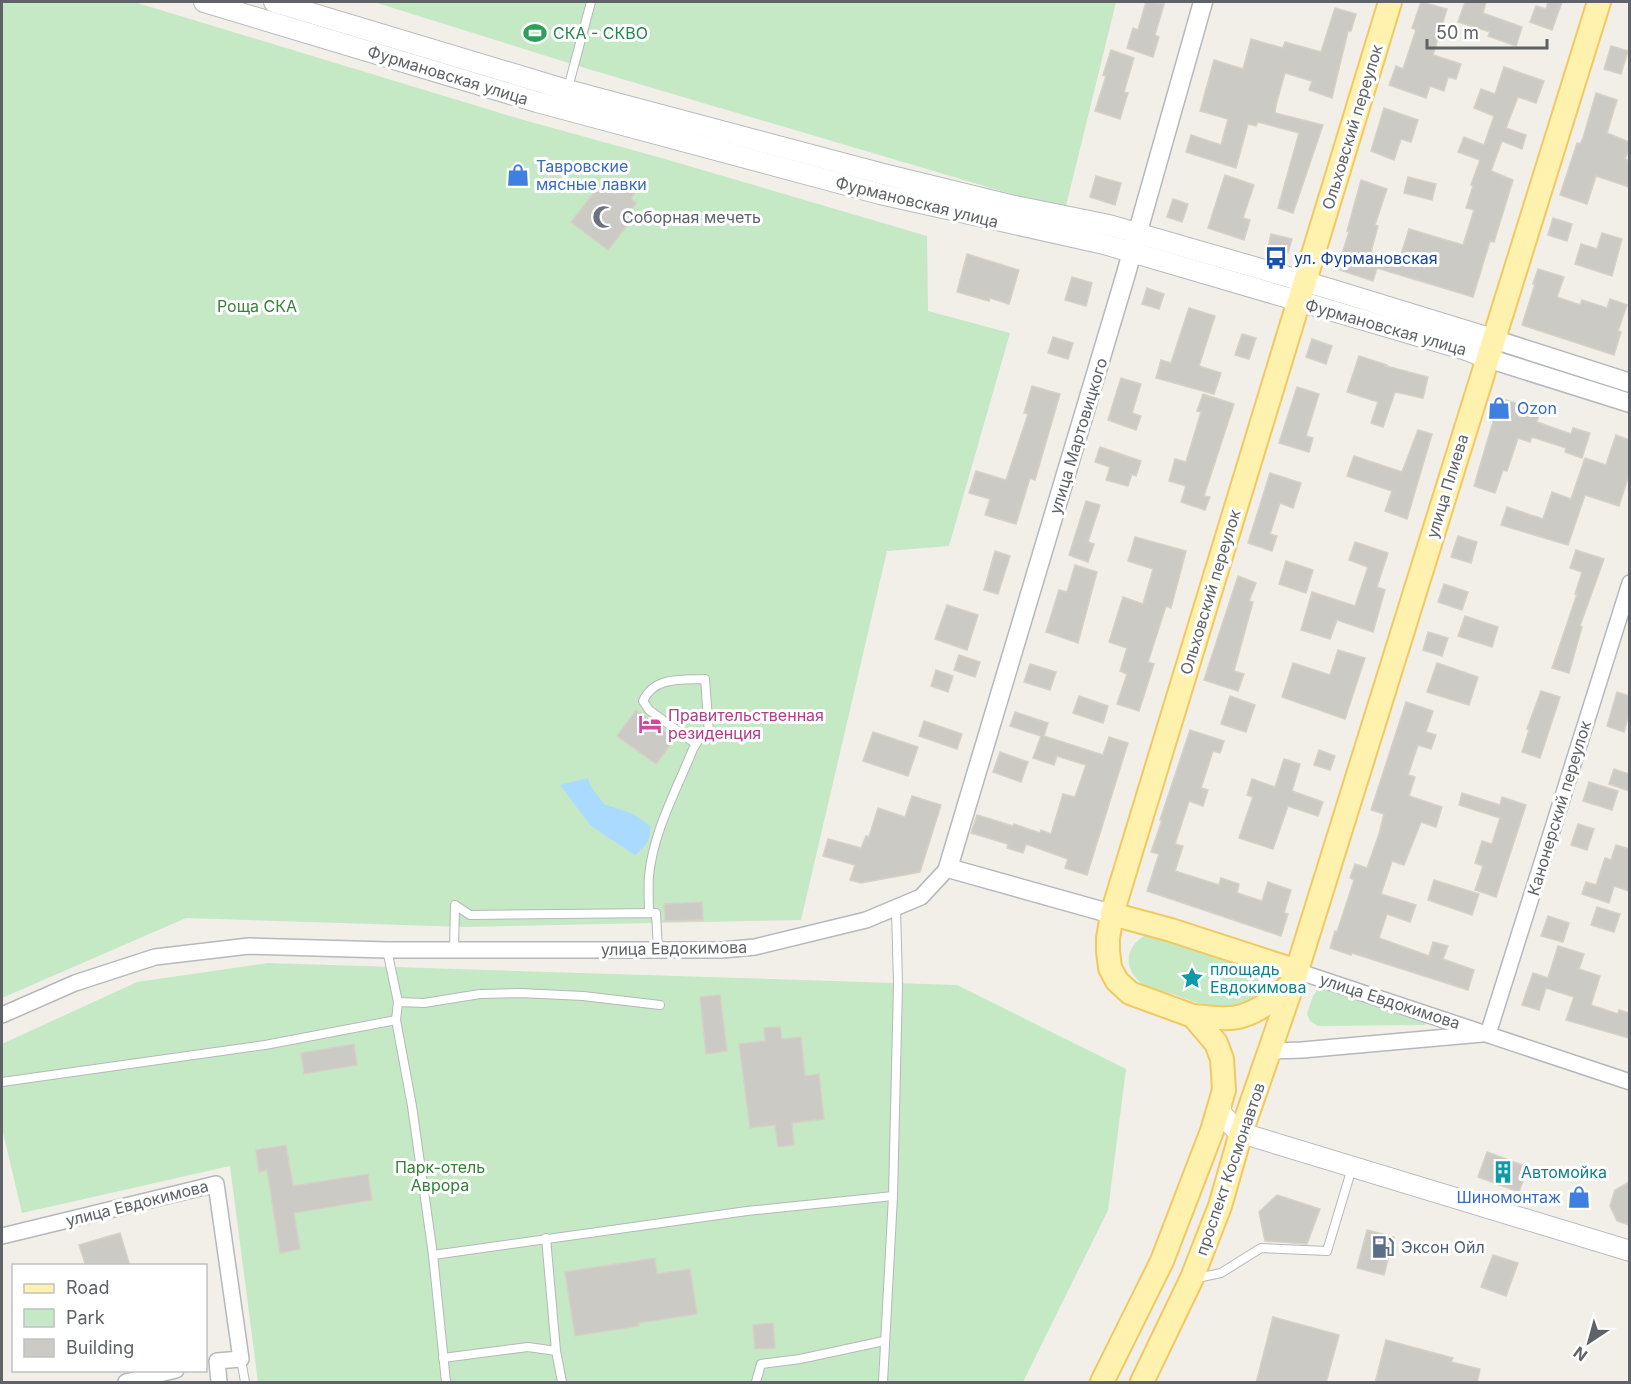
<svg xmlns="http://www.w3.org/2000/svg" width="1631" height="1384" viewBox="0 0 1631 1384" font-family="Inter,sans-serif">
<rect width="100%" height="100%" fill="#f1efe8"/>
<!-- green -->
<g fill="#c5e8c5">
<path d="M2,2h132l386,117 145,40 262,77 1,75 82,22 -61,213 -62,5 -86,369 -335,7 -280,-9 -184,80z"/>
<path d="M374,2h742l-51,208 -480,-142z"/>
<path d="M1150,933l97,29c8,8 15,16 13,28 -9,36 -65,12 -87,4 -11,-3 -26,-5 -34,-13 -19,-18 -10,-39 11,-48z"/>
<path d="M268,963l689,22 169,84 -18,141 -85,172h-765l-28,-216 -208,47 -20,-85v-84l135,-62z"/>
<path d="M1318,989h9l100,29 -2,7 -107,1 -8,-5 -3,-7 6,-18z"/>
</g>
<!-- water -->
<path fill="#aadaff" d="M588,778l3,9 13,17 29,10 17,12c1,14 -4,20 -15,29l-44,-29 -31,-41z"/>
<!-- building -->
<g fill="#cccac5" stroke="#d6d1c6" stroke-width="1.5">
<path d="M1146,2l18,2 -9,31 4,2 -6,20 -26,-9 6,-20 5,2z"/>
<path d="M1421,2l26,7 -14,46 28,9 -5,15 -8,-2 -4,14 -14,-5 -4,12 -37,-13 7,-19 7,3 13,-39 -4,-2z"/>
<path d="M1465,2h21l-3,11 39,14 -6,19 -28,-10 2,-4 -32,-10z"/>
<path d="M1548,2h14l-10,28 -22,-8 6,-16 10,3z"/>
<path d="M1335,8l21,6 -5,17h-3l-16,67 -23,-8 3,-9 -27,-8 -9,32 -1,8 48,12 -30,88 -15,-5 21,-75 -41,-11 -2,4 -8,-2 -12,44 -50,-16 5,-17 30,10 7,-26 -28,-8 14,-51 29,9 8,-30 32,9 2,-6 36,10z"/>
<path d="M1611,46l17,5 -7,23 -17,-5z"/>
<path d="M1111,50l23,8 -10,34 4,1 -8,26 -25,-8 11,-35 -3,-1z"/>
<path d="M1504,67l40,14 -8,22 -18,-6 -12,31 20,7 -4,14 -20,-8 -11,30 22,9 -19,62 -4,-1 -17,56 -96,-29 -4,13 -36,-12 12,-37 -2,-1 14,-51 26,9 -12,36 3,1 -7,26 28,9 10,-32 54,16 11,-35 -8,-2 7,-22 -2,-1 9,-25 -22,-8 6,-15 20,8 10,-29 -20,-8 7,-19 14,5z"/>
<path d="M1596,93l21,7 -10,33 22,9v7l-4,10 4,2v26l-33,-11 -9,28 -27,-9 17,-52 3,1 3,-6z"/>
<path d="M1384,108l34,12 -7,22 -10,-3 -7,21 -23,-9z"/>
<path d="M1225,175l29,10 -11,33 7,2 -6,20 -36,-12z"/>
<path d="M1096,176l25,7 -6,22 -25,-8z"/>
<path d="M1408,177l28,7 -4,16 -28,-7z"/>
<path d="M619,181l16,12 -4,6 5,4 -4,6 5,4 -29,37 -37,-28 29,-37 4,4 5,-6 5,4z"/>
<path d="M1173,199l15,5 -6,18 -15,-5z"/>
<path d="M1553,218l19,6 -5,17 -19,-6z"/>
<path d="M1602,233l20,6 -10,37 -37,-12 6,-20 16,5z"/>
<path d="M1271,234l21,5 -4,14 -20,-5z"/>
<path d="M967,254l52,16 -10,34 -19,-6 -1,3 -32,-9z"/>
<path d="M1538,269l26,8 -7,20 23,8 2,-5 25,8 3,-9 17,6 -9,26 3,1 -7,23 -92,-30 13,-41h-2z"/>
<path d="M1072,277l20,6 -6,23 -21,-6z"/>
<path d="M1147,288l17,6 -5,15 -17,-5z"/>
<path d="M1189,308l26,8 -16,50 22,7 -7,21 -58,-16 5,-18 10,3z"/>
<path d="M1242,334l14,4 -7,21 -14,-4z"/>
<path d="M1053,337l20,6 -5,16 -20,-6z"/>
<path d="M1312,339l20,7 -6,18 -20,-7z"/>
<path d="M1359,356l28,9 -1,1 42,11 -5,21 -28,-6 -12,35 -12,-4 7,-21 -31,-10z"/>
<path d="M1121,378l20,6 -9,29 9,3 -5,14 -28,-10z"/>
<path d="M1032,386l28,8 -25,86 -5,-2 -14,46 -31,-9 5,-16 -21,-6 7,-22 30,9 22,-66 -4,-1z"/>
<path d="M1297,387l22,7 -13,42 7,2 -4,14 -30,-9z"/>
<path d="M1203,394l31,10 -30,92 6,1 -5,13 -24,-8 5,-16 -17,-5 6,-22 11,3 15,-50 -4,-1z"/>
<path d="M1500,398l40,13 -3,11 34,12 2,-6 17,5 -8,25 -17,-6 1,-4 -34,-11 -2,5 -12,-4 -11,33 -4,-1 -8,23 -21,-7z"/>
<path d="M1418,430l14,4 -25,85 -22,-8 7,-20 -45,-15 7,-20 48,16z"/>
<path d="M1616,435l13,5v35l-10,31 -34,-11 -17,50 -67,-20 6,-18 36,12 9,-27 19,7 14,-41 21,7z"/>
<path d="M1100,447l41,14 -5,15 -4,-2 -4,12 -22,-6 4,-13 -15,-5z"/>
<path d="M1270,473l31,10 -8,25 -13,-5 -10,31 7,2 -5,15 -24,-8z"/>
<path d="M1086,501l14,4 -12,37 6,2 -6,18 -19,-7z"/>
<path d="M1458,536l19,6 -6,21 -20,-6z"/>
<path d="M1135,537l51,14 -15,57 -5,-2 -18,56 6,2 -15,47 -22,-7 10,-30 -7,-3 7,-23 -18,-6 14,-45 20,7 10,-35 -25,-8z"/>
<path d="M1355,542l33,11 -11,34 8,3 -12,42 -36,-12 -7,19 -29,-9 11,-38 43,14 13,-39 -19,-7z"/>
<path d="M1576,550l28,9 -24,67 2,1 -13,46 -17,-5 25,-74h-2l7,-22 -12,-4z"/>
<path d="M995,551l15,5 -12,38 -14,-4z"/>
<path d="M1286,561l27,9 -7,23 -27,-9z"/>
<path d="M1075,565l22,7 -19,71 -32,-11 13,-42 8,2z"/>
<path d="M1238,576l18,7 -7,18 4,1 -19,69 10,3 -6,17 -34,-11z"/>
<path d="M1444,584l24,8 -6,18 -24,-8z"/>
<path d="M947,605l31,10 -11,35 -32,-11z"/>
<path d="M1465,616l33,11 -6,20 -34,-11z"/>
<path d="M1428,632l20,6 -6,18 -19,-6z"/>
<path d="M1338,650l27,8 -20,61 -63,-22 11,-34 37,12z"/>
<path d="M959,655l21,7 -5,15 -21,-7z"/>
<path d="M1437,663l41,14 -9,28 -42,-13z"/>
<path d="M1030,664l26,8 -6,18 -26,-8z"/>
<path d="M936,670l17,6 -5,16 -17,-6z"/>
<path d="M1541,691l19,6 -20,61 -18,-6 7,-22 -2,-1z"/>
<path d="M1617,692l12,4v18l-5,18 -17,-6z"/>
<path d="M1079,696l29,10 -5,17 -30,-10z"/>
<path d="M1230,696l25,9 -9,27 -25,-8z"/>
<path d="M1406,702l27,9 -7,21 10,3 -5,14 -13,-4 -10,30 7,2 -6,19 33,11 -6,20 -15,-5 -17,43 -12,-4 -11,33 35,11 -6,17 -23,-8 -8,24 50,18 4,-14 15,4 -5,13 31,11 -6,20 -116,-37 -1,2 -21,-7 5,-17 2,1 17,-52 -4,-2 5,-14 12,4 12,-34 5,-20 -13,-4z"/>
<path d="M636,710l39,29 -19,25 -39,-28z"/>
<path d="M1015,712l33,11 -4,13 59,19 6,-18 19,6 -41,132 -22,-7 3,-9 -42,-15 -3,9 -16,-5 1,-4 -37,-11 6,-18 36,11 1,-2 26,9 1,-3 10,4 12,-40 12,3 11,-32 -29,-9 -3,9 -21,-7 8,-22 -31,-10z"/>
<path d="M924,721l38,13 -5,15 -38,-13z"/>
<path d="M1190,730l34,11 -4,12 -7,-2 -12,37 7,2 -5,16 -14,-5 -14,43 8,2 -8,25 44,14 2,-7 18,6 -2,9 25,8 6,-19 23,8 -7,23 4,1 -7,22 -134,-45 12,-37 -8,-2 11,-32h-2z"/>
<path d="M873,732l45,15 -10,29 -45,-15z"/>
<path d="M1319,750l16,6 -5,14 -16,-5z"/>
<path d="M1000,752l28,10 -7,20 -28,-10z"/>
<path d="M1284,759l16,5 -8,27 31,11 -5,14 -30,-10 -15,43 -34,-11 14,-41 -6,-2 5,-16 23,8z"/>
<path d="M1614,769l15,5v17l-20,-7z"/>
<path d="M1589,782l29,9 -6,19 -29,-9z"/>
<path d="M1462,793l38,12 2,-8 24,8 -30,92 -21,-7 8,-24 -8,-3 7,-22 10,3 8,-26 -41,-13z"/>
<path d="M912,796l29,9 -21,67 -59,11 -11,-3 5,-15 -32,-9 5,-17 33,9 5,-12 3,1 9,-29 27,9z"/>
<path d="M1578,824l16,5 -7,21 -16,-5z"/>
<path d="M1616,845l13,4v42l-15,-5 -5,17 -27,-9 4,-12 10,3 9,-27 6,2z"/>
<path d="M1434,880l45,14 -7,21 -44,-15z"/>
<path d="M702,902l1,18 -38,1 -1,-17z"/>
<path d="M1597,907l23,7 -6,18 -23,-7z"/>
<path d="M1548,916l21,7 -6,19 -22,-6z"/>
<path d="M1558,946l26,8 -5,15 21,7 -9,29 27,9 1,-4 10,3v25l-63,-18 8,-23 -28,-9 -7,22 -17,-5 11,-32 15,5z"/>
<path d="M720,995l7,56 -21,3 -6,-57z"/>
<path d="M780,1027l2,12 19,-2 4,39 14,-2 5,45 -32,4 2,22 -16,2 -3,-22 -25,3 -11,-84 26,-3 -1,-13z"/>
<path d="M354,1044l3,21 -53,9 -3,-21z"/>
<path d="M286,1145l7,41 75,-12 4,26 -78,13 6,36 -20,4 -13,-83 -8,2 -3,-22z"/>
<path d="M1487,1152l41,15 -9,25 -41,-15z"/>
<path d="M1629,1182v43l-12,-4 -7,-15 5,-16z"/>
<path d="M1277,1195l43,14 -13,35 -42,-3 -6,-29z"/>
<path d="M1367,1230l27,7 -10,38 -27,-7z"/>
<path d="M120,1233l10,33h-44l-7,-21z"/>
<path d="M1493,1255l25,8 -12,33 -25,-9z"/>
<path d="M655,1258l2,16 33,-5 7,45 -59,9 1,3 -64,10 -10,-64z"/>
<path d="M1273,1317l66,18 -13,48h-70z"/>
<path d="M773,1323l2,25 -20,1 -2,-24z"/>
<path d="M1386,1340l67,18 -2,4 29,7 -3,14h-102z"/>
</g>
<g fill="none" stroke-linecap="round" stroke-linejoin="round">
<!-- service casing -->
<g stroke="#b5b8bc" stroke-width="10">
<g id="service">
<path d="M568,88l23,-86"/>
<path d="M649,913c0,-12 -1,-25 0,-37 4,-44 28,-87 44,-127l8,-13 8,-3 -4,-54c-23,1 -51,-3 -62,22l6,9 47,34"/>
<path d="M387,950l11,52 -2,18 16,86 21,149 13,127"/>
<path d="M454,950l1,-45 15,10 186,-2 2,37"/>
<path d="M398,1002l26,1 56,-9 41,-1 62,3 77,9"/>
<path d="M2,1082l263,-37 131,-25"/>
<path d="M546,1238l10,113 6,31"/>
<path d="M433,1255l314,-44 146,-15"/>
<path d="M1197,1278l24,-5 40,-25 66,3 25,-83"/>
<path d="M443,1358l85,-11 28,4"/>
<path d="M241,1359l4,23"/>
<path d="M756,1382l5,-18 39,-5 84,-18"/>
<path d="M883,1382l10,-186 5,-212 -2,-75"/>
</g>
</g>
<!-- minor casing -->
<g stroke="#b5b8bc" stroke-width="18">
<g id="minor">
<path d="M1297,971l333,111"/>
<path d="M2,1015l73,-32 80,-26 94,-11 138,4h335l33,-3 111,-27 55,-23 27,-29"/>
<path d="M1488,1034l142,-451"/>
<path d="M1270,1051l32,-1 180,-16"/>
<path d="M2,1236l214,-52 25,175 -24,2 2,21"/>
<path d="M126,1382l50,-12"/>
</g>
</g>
<!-- tertiary casing -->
<g stroke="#b5b8bc" stroke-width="21">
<g id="tertiary">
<path d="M1493,339l137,44"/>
<path d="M1487,358l143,45"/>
<path d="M1112,914l-164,-46 177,-591 78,-275"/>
</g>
</g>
<!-- secondary casing -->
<g stroke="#b6babf" stroke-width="22">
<g id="secondary">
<path d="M204,2l333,100 343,92 224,50 362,106 21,8"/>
<path d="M274,2l293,88 316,84 127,31 99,20 221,64 163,50"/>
<path d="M1221,1106v7l17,19 392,119"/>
</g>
</g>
<!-- primary casing -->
<g stroke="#f2c960" stroke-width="26">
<g id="primary">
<path d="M1112,914l59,16 126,41"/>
<path d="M1193,1016c16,1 36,5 52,-1 18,-6 34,-21 48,-32"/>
<path d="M1102,1382l60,-121 50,-130 12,-41 -2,-31 -6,-16 -23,-27 -63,-23 -13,-12 -7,-13 -2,-17v-13l4,-24 278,-912"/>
<path d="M1142,1382l50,-104 28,-72 21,-73 52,-150 306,-981"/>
</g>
</g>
<!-- service -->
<use href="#service" stroke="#fff" stroke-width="8"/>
<!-- minor -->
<use href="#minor" stroke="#fff" stroke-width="15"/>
<!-- tertiary -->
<use href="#tertiary" stroke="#fff" stroke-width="18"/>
<!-- secondary -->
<use href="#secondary" stroke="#fff" stroke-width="20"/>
<!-- primary -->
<use href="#primary" stroke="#fff2af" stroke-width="22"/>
</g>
<!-- icons -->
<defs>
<g id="stadium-bare" transform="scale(1.8)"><path d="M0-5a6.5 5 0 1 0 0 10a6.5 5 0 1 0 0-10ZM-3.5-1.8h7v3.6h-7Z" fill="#2e9e5b" stroke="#fff" stroke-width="2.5" paint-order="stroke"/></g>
<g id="shop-bare" transform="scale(1.8)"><path d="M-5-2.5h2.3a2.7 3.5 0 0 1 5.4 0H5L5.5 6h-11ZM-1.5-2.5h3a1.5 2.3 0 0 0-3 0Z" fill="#3f7fe0" stroke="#fff" stroke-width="2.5" paint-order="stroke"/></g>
<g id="mosque-bare" transform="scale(1.8)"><path d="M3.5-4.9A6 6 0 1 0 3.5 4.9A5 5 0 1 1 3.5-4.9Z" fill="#6b7280" stroke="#fff" stroke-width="2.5" paint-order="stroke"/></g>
<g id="bus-bare" transform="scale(1.8)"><path d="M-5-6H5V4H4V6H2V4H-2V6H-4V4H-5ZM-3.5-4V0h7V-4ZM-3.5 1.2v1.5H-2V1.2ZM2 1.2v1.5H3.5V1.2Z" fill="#1a4fb4" stroke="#fff" stroke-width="2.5" paint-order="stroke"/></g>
<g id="hotel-bare" transform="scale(1.8)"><path d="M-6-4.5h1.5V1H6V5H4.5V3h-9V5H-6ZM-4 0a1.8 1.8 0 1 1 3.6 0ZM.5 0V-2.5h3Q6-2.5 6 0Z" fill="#d1479c" stroke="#fff" stroke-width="2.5" paint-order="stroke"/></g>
<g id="sight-bare" transform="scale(1.8)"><path d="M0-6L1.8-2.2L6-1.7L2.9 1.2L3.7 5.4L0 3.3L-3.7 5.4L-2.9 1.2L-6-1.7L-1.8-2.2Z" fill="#0f9aa8" stroke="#fff" stroke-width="2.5" paint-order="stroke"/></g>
<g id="building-bare" transform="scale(1.8)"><path d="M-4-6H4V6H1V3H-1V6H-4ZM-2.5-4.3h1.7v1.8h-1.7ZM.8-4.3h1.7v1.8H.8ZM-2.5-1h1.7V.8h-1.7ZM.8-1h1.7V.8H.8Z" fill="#0f9aa8" stroke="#fff" stroke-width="2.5" paint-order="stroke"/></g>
<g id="fuel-bare" transform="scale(1.8)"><path d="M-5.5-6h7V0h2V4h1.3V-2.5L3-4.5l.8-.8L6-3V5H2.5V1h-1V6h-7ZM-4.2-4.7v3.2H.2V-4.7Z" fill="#5c6f8a" stroke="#fff" stroke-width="2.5" paint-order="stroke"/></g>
</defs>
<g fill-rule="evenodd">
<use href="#stadium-bare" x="535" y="33"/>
<use href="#shop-bare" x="518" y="175"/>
<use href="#mosque-bare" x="604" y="217"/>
<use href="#bus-bare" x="1276" y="258"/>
<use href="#shop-bare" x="1499" y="408"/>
<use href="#hotel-bare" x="650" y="724"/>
<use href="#sight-bare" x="1192" y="978"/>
<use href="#building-bare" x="1503" y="1172"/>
<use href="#shop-bare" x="1579" y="1197"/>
<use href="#fuel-bare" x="1383" y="1247"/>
</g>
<g text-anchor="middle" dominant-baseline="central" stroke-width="6" stroke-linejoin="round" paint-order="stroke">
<!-- leisure labels -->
<g font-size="16" fill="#27864d" stroke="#fff" text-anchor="start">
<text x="553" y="33">СКА - СКВО</text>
</g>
<!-- street labels -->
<g font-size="16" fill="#5f6368" stroke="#fff">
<text transform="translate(448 75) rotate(17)">Фурмановская улица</text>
<text transform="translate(1352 127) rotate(-73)">Ольховский переулок</text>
<text transform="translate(917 202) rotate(14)">Фурмановская улица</text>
<text transform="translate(1386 327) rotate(16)">Фурмановская улица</text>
<text transform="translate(1078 436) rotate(-73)">улица Мартовицкого</text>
<text transform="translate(1447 486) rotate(-73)">улица Плиева</text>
<text transform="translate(1210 592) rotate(-73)">Ольховский переулок</text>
<text transform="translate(1559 808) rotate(-73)">Канонерский переулок</text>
<text transform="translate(674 948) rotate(-1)">улица Евдокимова</text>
<text transform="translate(1390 1001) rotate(18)">улица Евдокимова</text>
<text transform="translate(1230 1169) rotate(-71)">проспект Космонавтов</text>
<text transform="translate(137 1203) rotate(-14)">улица Евдокимова</text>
</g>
<!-- shop labels -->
<g font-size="16" fill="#366cbe" stroke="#fff" text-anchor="start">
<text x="536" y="166">Тавровские<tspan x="536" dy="18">мясные лавки</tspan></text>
<text x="1517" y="408">Ozon</text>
<text x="1561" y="1197" text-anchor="end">Шиномонтаж</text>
</g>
<!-- worship labels -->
<g font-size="16" fill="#5b616d" stroke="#fff" text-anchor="start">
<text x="622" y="217">Соборная мечеть</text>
</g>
<!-- transit labels -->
<g font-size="16" fill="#164399" stroke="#fff" text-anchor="start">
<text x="1294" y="258">ул. Фурмановская</text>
</g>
<!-- park labels -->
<g font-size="16" fill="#348238" stroke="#fff">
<text x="257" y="306">Роща СКА</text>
<text x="440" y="1167">Парк-отель<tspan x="440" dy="18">Аврора</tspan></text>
</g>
<!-- hotel labels -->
<g font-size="16" fill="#b23c85" stroke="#fff" text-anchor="start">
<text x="668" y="715">Правительственная<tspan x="668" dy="18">резиденция</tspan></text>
</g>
<!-- culture labels -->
<g font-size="16" fill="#0d838f" stroke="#fff" text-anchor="start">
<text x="1210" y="969">площадь<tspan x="1210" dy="18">Евдокимова</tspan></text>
<text x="1521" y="1172">Автомойка</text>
</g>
<!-- service labels -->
<g font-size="16" fill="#4e5e75" stroke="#fff" text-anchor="start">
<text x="1401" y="1247">Эксон Ойл</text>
</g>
</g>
<!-- border -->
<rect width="1631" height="1384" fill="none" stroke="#5f6368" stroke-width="6"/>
<!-- legend -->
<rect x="12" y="1264" width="195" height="108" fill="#ffffff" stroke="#bfc1c3" stroke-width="1.5"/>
<rect x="24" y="1284" width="30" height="9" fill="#fff2af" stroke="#bfc1c3" stroke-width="1.5"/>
<text x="66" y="1294" font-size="18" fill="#5f6368">Road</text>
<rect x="24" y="1309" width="30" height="18" fill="#c5e8c5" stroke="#bfc1c3" stroke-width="1.5"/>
<text x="66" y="1324" font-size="18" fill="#5f6368">Park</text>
<rect x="24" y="1339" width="30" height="18" fill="#cccac5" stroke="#bfc1c3" stroke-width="1.5"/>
<text x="66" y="1354" font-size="18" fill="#5f6368">Building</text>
<!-- north arrow -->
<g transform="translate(1589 1342) rotate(216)" stroke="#ffffff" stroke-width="4.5" paint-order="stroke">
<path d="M0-4.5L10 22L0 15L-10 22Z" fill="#5f6368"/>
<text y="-9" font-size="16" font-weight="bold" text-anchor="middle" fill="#5f6368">N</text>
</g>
<!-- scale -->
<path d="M1427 39v9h120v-9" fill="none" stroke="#5f6368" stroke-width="3"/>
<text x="1436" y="39" font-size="18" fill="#5f6368" stroke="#ffffff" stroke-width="4.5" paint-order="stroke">50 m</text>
</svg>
